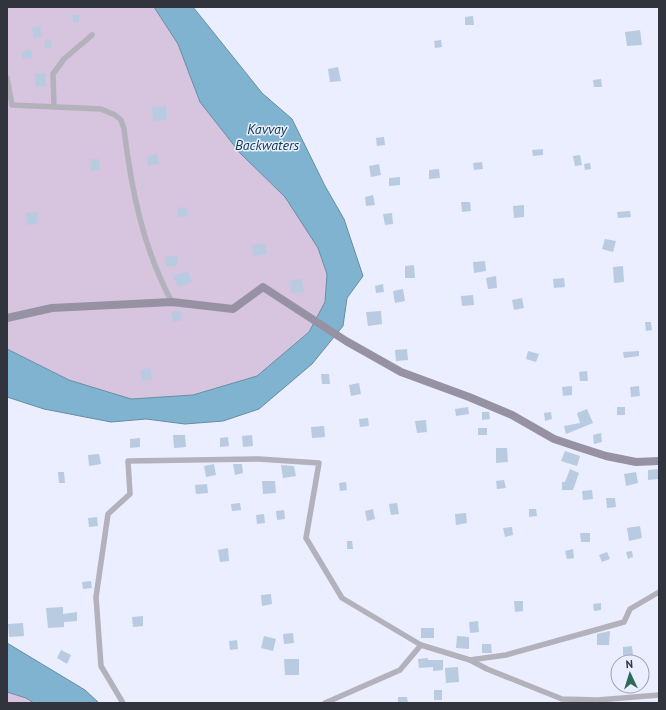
<svg xmlns="http://www.w3.org/2000/svg" width="666" height="710" viewBox="0 0 666 710" font-family="'PT Sans',sans-serif">
<rect width="100%" height="100%" fill="#eaeefe"/>
<!-- green -->
<g fill="#d7c4de">
<path d="M7,7h147l24,37 22,58 40,51 45,44 33,51 9,26 -2,28 -16,30 -52,44 -64,19 -62,4 -62,-19 -62,-31z"/>
<path d="M7,692l19,6 8,5h-27z"/>
</g>
<!-- water -->
<g fill="#80b3cf" stroke="#688da3">
<path d="M154,7h39l69,86 30,26 33,67 19,33 19,57 -16,22 -4,28 -31,38 -53,45 -36,12 -38,3 -39,-5 -35,3 -67,-13 -37,-12v-48l62,31 62,19 62,-4 64,-19 52,-44 16,-30 2,-28 -9,-26 -33,-51 -45,-44 -40,-51 -22,-58z"/>
<path d="M7,643l78,47 14,13h-65l-8,-5 -19,-6z"/>
</g>
<!-- building -->
<g fill="#b9cbe1">
<path d="M72,15h7v7h-6z"/>
<path d="M473,16l1,9h-9v-8z"/>
<path d="M40,26l2,11 -8,1 -2,-11z"/>
<path d="M640,30l2,15 -15,1 -2,-14z"/>
<path d="M51,40l1,7 -7,1 -1,-7z"/>
<path d="M441,40l1,7 -7,1 -1,-7z"/>
<path d="M31,50l1,8 -9,1 -1,-8z"/>
<path d="M338,67l3,14 -11,1 -2,-13z"/>
<path d="M45,73l1,13 -10,1 -1,-13z"/>
<path d="M601,79l1,8h-8l-1,-7z"/>
<path d="M166,106l1,14 -14,1 -1,-14z"/>
<path d="M384,137l1,8 -8,1 -1,-8z"/>
<path d="M543,149v6l-10,1 -1,-6z"/>
<path d="M157,154l2,10 -11,2 -1,-10z"/>
<path d="M580,155l2,10 -7,1 -2,-10z"/>
<path d="M90,159h9l1,11 -9,1z"/>
<path d="M482,162l1,7 -9,1 -1,-7z"/>
<path d="M590,163l1,6 -6,1 -1,-6z"/>
<path d="M379,164l2,11 -10,2 -2,-11z"/>
<path d="M439,169l1,9 -11,1v-9z"/>
<path d="M400,177v8l-11,1v-8z"/>
<path d="M373,195l2,10 -9,1 -1,-9z"/>
<path d="M461,202h9l1,9 -9,1z"/>
<path d="M524,205v12l-10,1 -1,-12z"/>
<path d="M186,207l1,9 -9,1 -1,-9z"/>
<path d="M630,211l1,6 -13,1 -1,-6z"/>
<path d="M37,212l1,12 -11,1 -1,-12z"/>
<path d="M392,213l1,11 -8,1 -2,-11z"/>
<path d="M605,239l11,2 -3,11 -11,-3z"/>
<path d="M265,244l2,10 -13,2 -2,-11z"/>
<path d="M177,255l1,10 -12,2 -1,-10z"/>
<path d="M485,261l1,10 -12,2 -1,-11z"/>
<path d="M414,265l1,13h-10v-12z"/>
<path d="M623,266l1,16 -10,1 -1,-16z"/>
<path d="M188,271l4,11 -14,5 -5,-11z"/>
<path d="M496,276l1,12 -9,1 -2,-11z"/>
<path d="M564,278l1,9 -11,1 -1,-9z"/>
<path d="M302,279l2,13 -13,1 -1,-13z"/>
<path d="M383,284l1,8 -8,1 -1,-7z"/>
<path d="M403,289l2,12 -10,2 -2,-12z"/>
<path d="M473,295l1,10 -12,1 -1,-10z"/>
<path d="M522,298l2,10 -10,2 -2,-10z"/>
<path d="M180,310l2,10 -9,2 -2,-10z"/>
<path d="M381,311l1,13 -14,2 -2,-14z"/>
<path d="M645,322h6l1,8 -6,1z"/>
<path d="M407,349l1,11 -12,1 -1,-11z"/>
<path d="M528,351l11,3 -3,8 -10,-3z"/>
<path d="M639,351v5l-15,2 -1,-6z"/>
<path d="M151,368l1,11 -10,2 -2,-11z"/>
<path d="M587,371l1,10h-8l-1,-9z"/>
<path d="M321,374h8l1,10h-8z"/>
<path d="M359,383l2,11 -10,2 -2,-11z"/>
<path d="M572,386v9l-9,1 -1,-9z"/>
<path d="M639,386l1,10 -9,1 -1,-10z"/>
<path d="M468,407l1,7 -13,2 -1,-7z"/>
<rect x="617" y="407" width="8" height="8"/>
<path d="M587,409l6,14 -27,11 -2,-8 16,-3 -3,-10z"/>
<path d="M482,412h7l1,7 -8,1z"/>
<path d="M551,412l1,7 -7,2 -1,-8z"/>
<path d="M368,418l1,8 -9,1 -1,-8z"/>
<path d="M426,420l1,12 -10,1 -2,-12z"/>
<path d="M324,426l1,11 -13,1 -1,-11z"/>
<rect x="478" y="428" width="9" height="7"/>
<path d="M601,433l1,9 -8,2 -1,-9z"/>
<path d="M173,435h12l1,12 -12,1z"/>
<path d="M252,435l1,11 -10,1 -1,-11z"/>
<path d="M228,437l1,9 -9,1v-9z"/>
<path d="M140,438v9l-10,1v-9z"/>
<path d="M496,448h11l1,14 -12,1z"/>
<path d="M565,451l15,5 -3,10 -16,-5z"/>
<path d="M99,454l2,10 -12,2 -1,-11z"/>
<path d="M214,464l2,11 -10,2 -2,-11z"/>
<path d="M233,464h9l1,9 -8,2z"/>
<path d="M281,465l13,1 2,10 -13,2z"/>
<path d="M570,469l9,4 -6,17h-11v-8h3z"/>
<path d="M659,469v10l-11,1v-10z"/>
<path d="M58,472h6l1,11h-6z"/>
<path d="M636,472l2,11 -12,3 -2,-12z"/>
<path d="M504,480l2,8 -9,1 -1,-8z"/>
<path d="M262,481h13l1,12 -13,1z"/>
<path d="M346,482l1,8 -7,1 -1,-8z"/>
<path d="M207,484l1,9 -12,1 -1,-9z"/>
<path d="M592,490l1,9 -10,1 -1,-9z"/>
<path d="M606,498h9l1,9 -9,1z"/>
<path d="M240,503l1,7 -9,1 -1,-7z"/>
<path d="M397,503l2,11 -8,1 -2,-11z"/>
<path d="M373,509l2,10 -8,2 -2,-10z"/>
<path d="M529,509h7l1,7 -8,1z"/>
<path d="M284,510l1,9 -8,1 -1,-9z"/>
<path d="M466,513l1,10 -11,2 -1,-11z"/>
<path d="M264,514l1,9 -8,1 -1,-9z"/>
<path d="M97,517l1,9 -9,1 -1,-9z"/>
<path d="M640,526l2,12 -13,3 -2,-13z"/>
<path d="M512,527l1,8 -8,2 -2,-9z"/>
<path d="M580,533h10v9h-9z"/>
<path d="M347,541h5l1,8h-6z"/>
<path d="M228,548l1,13 -9,1 -2,-12z"/>
<path d="M573,549l1,9 -7,1 -2,-8z"/>
<path d="M632,551l1,6 -5,2 -2,-7z"/>
<path d="M607,552l3,7 -8,3 -3,-7z"/>
<path d="M91,581l1,7 -9,1 -1,-7z"/>
<path d="M271,594l1,10 -10,2 -1,-11z"/>
<path d="M514,601h9v10l-8,1z"/>
<path d="M601,603v7l-7,1 -1,-7z"/>
<path d="M63,607v7l14,-2v9l-13,1v5l-16,1 -2,-20z"/>
<path d="M143,616v10l-10,1 -1,-10z"/>
<path d="M478,621l1,11 -9,1 -1,-11z"/>
<path d="M23,623l1,13 -15,1 -1,-13z"/>
<rect x="421" y="628" width="13" height="10"/>
<path d="M610,631l-1,14h-12v-11z"/>
<path d="M293,633l1,10 -10,1 -1,-10z"/>
<path d="M264,636l12,3 -3,12 -12,-3z"/>
<path d="M457,636l12,1v12l-13,-1z"/>
<path d="M237,640l1,9 -8,1 -1,-9z"/>
<path d="M482,644h9l1,9h-10z"/>
<path d="M632,646l1,9 -10,1v-9z"/>
<path d="M61,650l10,5 -4,9 -10,-6z"/>
<path d="M428,658v2h15v10l-10,1v-4l-14,1 -1,-9z"/>
<path d="M284,659h15v16h-14z"/>
<path d="M458,667l1,15 -13,1 -1,-15z"/>
<rect x="434" y="690" width="8" height="10"/>
<path d="M398,697h9l1,6h-10z"/>
</g>
<g fill="none" stroke-linecap="round" stroke-linejoin="round">
<!-- street -->
<g stroke="#b3b1bc" stroke-width="5.5">
<path d="M7,78l5,27 89,4 14,6 6,5 3,9c7,59 19,120 48,173"/>
<path d="M54,107l-1,-33 11,-15 28,-24"/>
<path d="M470,660l36,-5 118,-33 6,-13 29,-17"/>
<path d="M123,703l-22,-37 -5,-69 12,-83 22,-20 -2,-33 131,-2 60,4 -13,75 36,60 79,47 49,15 17,9 75,30 36,1 61,-5"/>
<path d="M325,703l75,-33 21,-25"/>
</g>
<!-- secondary -->
<path stroke="#9692a3" stroke-width="8" d="M7,318l45,-10 120,-6 61,7 30,-22 83,54 55,31 68,25 43,18 42,24 24,8 28,9 30,6 23,-1"/>
</g>
<g text-anchor="middle" dominant-baseline="central" stroke-width="3" stroke-linejoin="round" paint-order="stroke">
<!-- water labels -->
<g font-size="14" font-style="italic" fill="#0f3a4e" stroke="#eaeefe">
<text x="267" y="129">Kavvay<tspan x="267" dy="16">Backwaters</tspan></text>
</g>
</g>
<!-- border -->
<rect width="666" height="710" fill="none" stroke="#31333d" stroke-width="16"/>
<!-- north arrow -->
<g transform="translate(630 674) rotate(356)"><circle r="19" fill="#eaeefe" stroke="#a0a3b1"/>
<path d="M0-3L7 15L0 10L-7 15Z" fill="#2d6b58"/>
<text y="-6" font-size="11" font-weight="bold" text-anchor="middle" fill="#31333d">N</text>
</g>
</svg>
